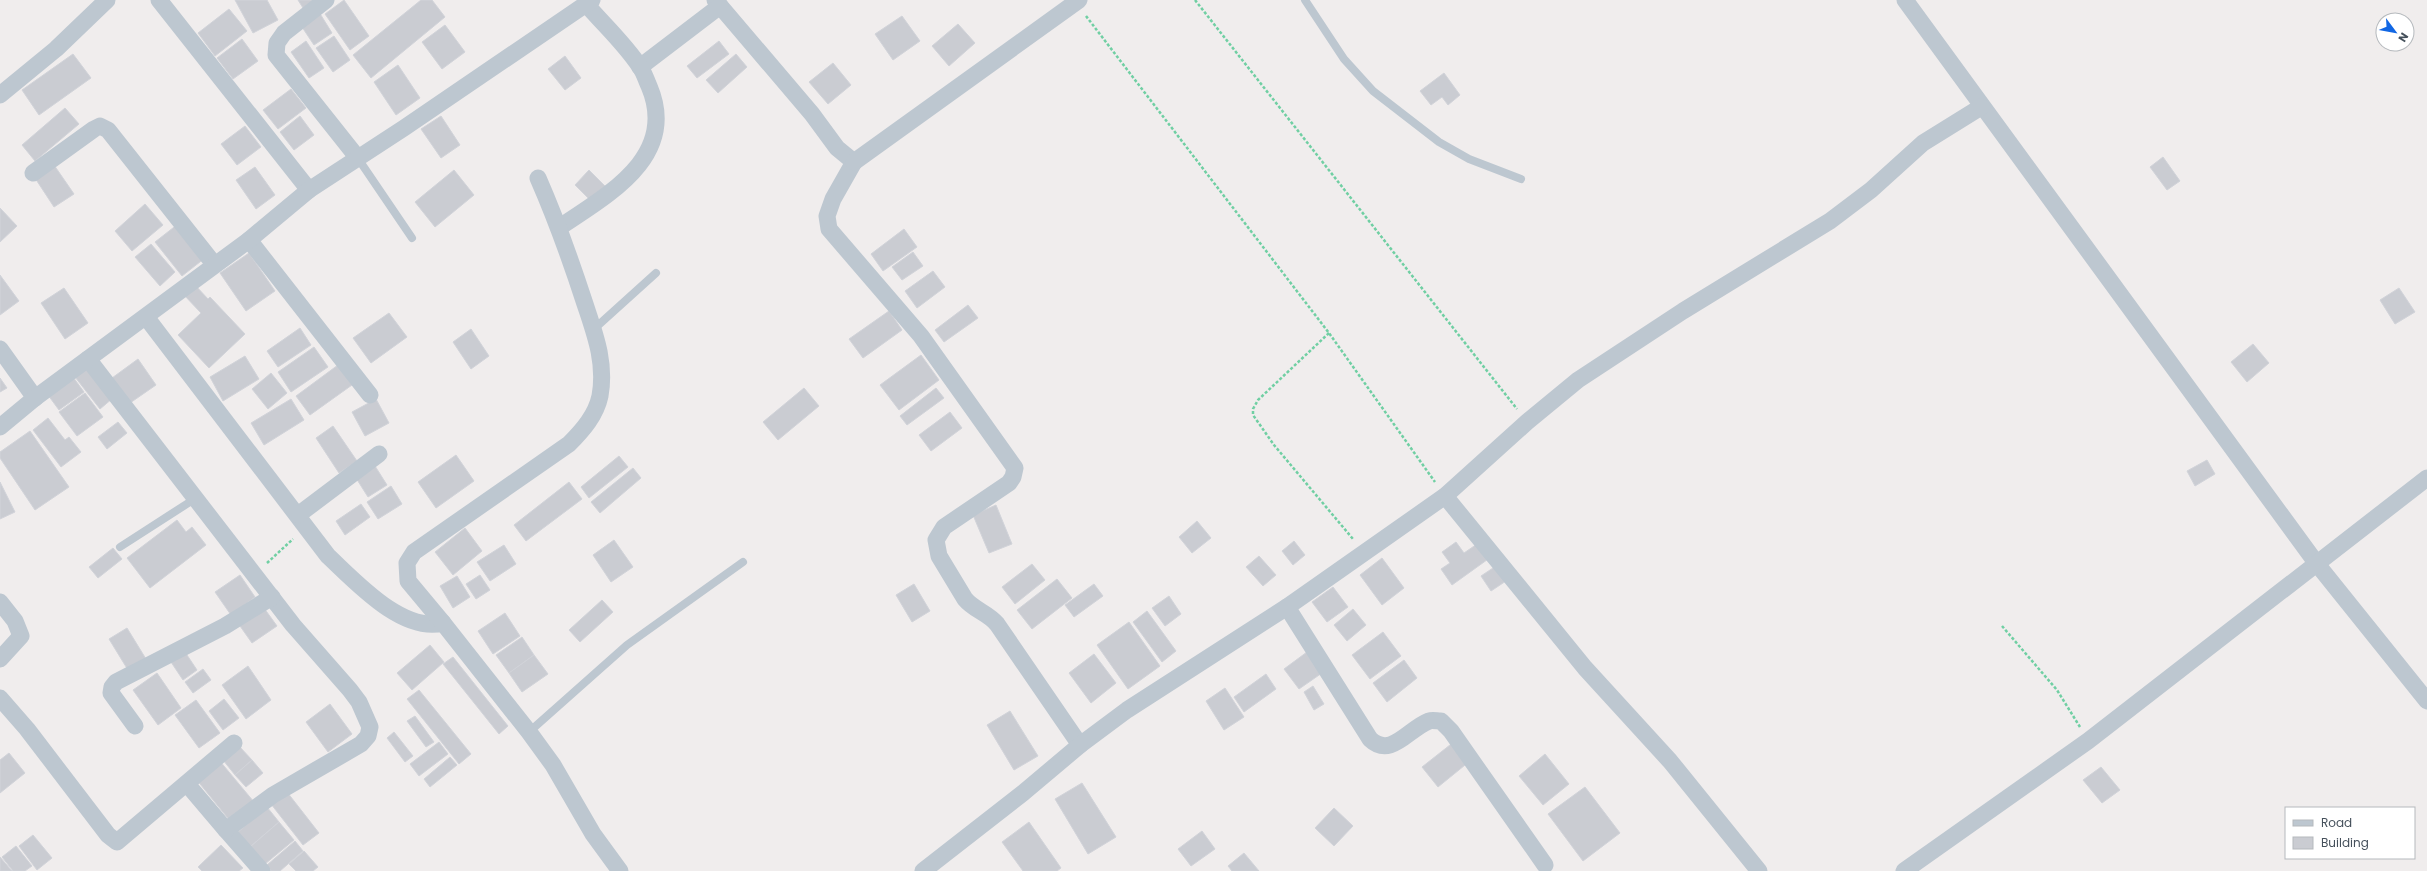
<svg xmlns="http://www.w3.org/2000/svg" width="2427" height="871" viewBox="0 0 2427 871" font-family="Poppins,sans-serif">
<rect width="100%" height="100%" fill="#f0eded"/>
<!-- building -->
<g fill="#caccd2" stroke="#d1d3d9">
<path d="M235,0h32l11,20 -25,13z"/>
<path d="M298,0h17l-12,8z"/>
<path d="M344,0l25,36 -19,14 -25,-36z"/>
<path d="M421,0h11l13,17 -74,61 -18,-23z"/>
<path d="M229,9l18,22 -32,25 -17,-23z"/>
<path d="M319,12l13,21 -18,12 -14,-21z"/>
<path d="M902,16l18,25 -27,19 -18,-26z"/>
<path d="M958,24l17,19 -26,23 -17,-20z"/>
<path d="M445,25l20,27 -23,17 -20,-27z"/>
<path d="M334,36l16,24 -17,12 -17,-24z"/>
<path d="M242,39l16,22 -25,18 -16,-21z"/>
<path d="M306,41l18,27 -15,10 -18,-26z"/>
<path d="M719,41l10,13 -32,24 -10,-12z"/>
<path d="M73,54l18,24 -52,37 -17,-25z"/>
<path d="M736,54l11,13 -29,26 -12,-13z"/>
<path d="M565,56l16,22 -16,12 -17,-21z"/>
<path d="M833,63l18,22 -23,19 -19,-22z"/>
<path d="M398,65l22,33 -24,17 -22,-33z"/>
<path d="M1444,73l16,22 -12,10 -6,-8 -11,8 -11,-14z"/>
<path d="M291,89l15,19 -28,21 -15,-19z"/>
<path d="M65,108l14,16 -44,37 -13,-16z"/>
<path d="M300,116l14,19 -20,15 -14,-18z"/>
<path d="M441,116l19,29 -19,13 -20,-29z"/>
<path d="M245,126l16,21 -24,18 -16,-21z"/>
<path d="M2163,157l17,24 -13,9 -17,-23z"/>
<path d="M54,165l20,29 -20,13 -19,-29z"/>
<path d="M255,167l20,28 -19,14 -20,-29z"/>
<path d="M454,170l20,25 -39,32 -20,-25z"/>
<path d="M589,170l17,17 -14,15 -17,-17z"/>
<path d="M145,204l18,21 -31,26 -17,-20z"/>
<path d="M0,208l17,18 -17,16z"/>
<path d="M178,224l27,34 -23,18 -27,-34z"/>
<path d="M904,229l13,18 -34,24 -12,-17z"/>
<path d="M151,244l24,28 -15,14 -25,-29z"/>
<path d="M913,252l10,14 -21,14 -10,-13z"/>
<path d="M249,253l26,38 -29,20 -26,-38z"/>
<path d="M933,271l12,16 -28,21 -12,-17z"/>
<path d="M0,275l19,26 -19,14z"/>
<path d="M195,285l13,14 2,-2 35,37 -36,34 -31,-33 23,-22 -17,-18z"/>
<path d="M64,288l24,35 -23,16 -24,-36z"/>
<path d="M2399,288l16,24 -20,12 -15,-24z"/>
<path d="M968,305l10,13 -34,24 -9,-12z"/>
<path d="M889,311l13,19 -39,28 -14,-19z"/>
<path d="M389,313l18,24 -36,26 -18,-25z"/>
<path d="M300,328l11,17 -33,22 -11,-16z"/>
<path d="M471,329l18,27 -18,13 -18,-27z"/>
<path d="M2253,344l16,19 -22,19 -16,-20z"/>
<path d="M314,347l14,20 -37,25 -13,-20z"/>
<path d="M921,355l18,25 -40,30 -19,-25z"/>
<path d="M245,356l14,23 -36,22 -13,-24z"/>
<path d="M138,359l18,26 -26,18 -18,-25z"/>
<path d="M338,365l14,20 -42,30 -14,-19z"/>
<path d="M89,366l24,32 -13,11 -25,-32z"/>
<path d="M271,373l16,20 -19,16 -16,-20z"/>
<path d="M73,377l11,15 -25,18 -11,-15z"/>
<path d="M0,378l7,10 -7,4z"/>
<path d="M804,388l15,18 -41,34 -15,-18z"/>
<path d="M936,388l8,10 -37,27 -7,-9z"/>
<path d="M85,393l18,24 -26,19 -18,-24z"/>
<path d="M291,399l13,21 -40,25 -13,-22z"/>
<path d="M376,399l13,24 -24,13 -13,-24z"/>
<path d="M950,412l12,16 -31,23 -12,-16z"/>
<path d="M48,418l17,22 4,-3 12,15 -20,15 -28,-37z"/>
<path d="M118,422l9,11 -20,16 -9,-12z"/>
<path d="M333,426l24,35 -18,12 -23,-35z"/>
<path d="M30,431l39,56 -34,23 -35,-52v-6z"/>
<path d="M456,455l18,26 -38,27 -18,-26z"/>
<path d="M619,456l9,11 -39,31 -8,-11z"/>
<path d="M2207,460l8,14 -20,12 -8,-15z"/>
<path d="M375,466l12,19 -19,12 -12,-19z"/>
<path d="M633,468l8,10 -41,35 -9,-11z"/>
<path d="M0,482l15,30 -15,7z"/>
<path d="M569,482l13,17 -56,42 -12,-16z"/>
<path d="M391,486l11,18 -24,15 -11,-17z"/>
<path d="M361,504l9,13 -25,18 -9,-14z"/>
<path d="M996,505l16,39 -23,9 -16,-38z"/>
<path d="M177,520l9,12 6,-5 14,18 -56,43 -23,-30z"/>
<path d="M1197,521l14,17 -19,15 -13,-16z"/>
<path d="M465,528l17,23 -29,24 -18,-23z"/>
<path d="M614,540l19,27 -22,15 -18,-27z"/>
<path d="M1294,541l11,14 -12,10 -11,-14z"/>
<path d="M1456,542l8,11 16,-11 11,15 -39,28 -11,-16 9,-6 -8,-11z"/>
<path d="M504,545l12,19 -26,17 -13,-19z"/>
<path d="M113,548l9,11 -24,19 -9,-11z"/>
<path d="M1259,556l17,19 -13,11 -17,-19z"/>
<path d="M1382,558l22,30 -22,17 -22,-30z"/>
<path d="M1032,564l13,16 -30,24 -13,-17z"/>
<path d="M1499,564l10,15 -18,12 -10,-15z"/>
<path d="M240,575l15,22 -24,18 -16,-23z"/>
<path d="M480,575l10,15 -14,9 -10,-15z"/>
<path d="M457,576l13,21 -17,11 -13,-22z"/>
<path d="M1057,579l15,19 -40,31 -15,-19z"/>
<path d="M914,584l16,27 -18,11 -16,-27z"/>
<path d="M1094,584l9,12 -29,21 -9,-12z"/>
<path d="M1333,587l15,20 -21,15 -15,-20z"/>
<path d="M1169,596l12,18 -16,12 -13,-18z"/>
<path d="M602,600l11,12 -33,30 -11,-12z"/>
<path d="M264,608l13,18 -25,17 -12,-17z"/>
<path d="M1353,609l13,16 -19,16 -13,-16z"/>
<path d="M1147,611l29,40 -14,11 -29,-40z"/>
<path d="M505,613l15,23 -27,18 -15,-23z"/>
<path d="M1129,622l31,44 -32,23 -31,-44z"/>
<path d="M127,628l19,31 -18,11 -19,-31z"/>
<path d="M1383,632l18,24 -31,23 -18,-24z"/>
<path d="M522,637l12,18 -25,18 -13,-18z"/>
<path d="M430,645l14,17 -32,28 -15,-17z"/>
<path d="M185,652l12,18 -14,10 -12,-18z"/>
<path d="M1307,652l15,21 -23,16 -15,-20z"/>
<path d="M1094,654l22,29 -25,20 -22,-30z"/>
<path d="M534,655l14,19 -26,18 -13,-19z"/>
<path d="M453,657l55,69 -9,8 -56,-70z"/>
<path d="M1404,660l13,18 -30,24 -14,-19z"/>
<path d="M248,666l23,34 -25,19 -24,-34z"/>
<path d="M203,669l8,11 -18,13 -8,-11z"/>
<path d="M157,673l24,35 -23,17 -25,-35z"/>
<path d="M1266,674l10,15 -32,23 -10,-15z"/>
<path d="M1313,686l11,18 -10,6 -10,-18z"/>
<path d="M1225,688l19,29 -20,13 -18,-29z"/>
<path d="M419,690l52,64 -12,10 -52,-65z"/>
<path d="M224,699l15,19 -16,12 -14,-19z"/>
<path d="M196,700l24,33 -21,15 -24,-33z"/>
<path d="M330,704l22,30 -24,18 -22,-30z"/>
<path d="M1010,711l28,45 -24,14 -27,-45z"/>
<path d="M415,716l19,26 -8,5 -19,-26z"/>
<path d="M394,732l19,24 -8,6 -18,-24z"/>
<path d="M1455,741l15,20 -32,26 -16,-20z"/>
<path d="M439,742l9,12 -29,22 -9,-12z"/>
<path d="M239,746l13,14 -17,15 -12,-15z"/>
<path d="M9,753l16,20 -25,20v-33z"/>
<path d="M1545,754l24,30 -26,21 -24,-29z"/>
<path d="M450,757l7,8 -27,22 -6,-8z"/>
<path d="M219,760l35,42 -23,20 -35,-43z"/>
<path d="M252,760l11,13 -17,14 -11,-12z"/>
<path d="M2101,767l19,23 -18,13 -19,-23z"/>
<path d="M1082,783l34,54 -28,17 -33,-55z"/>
<path d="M1585,787l35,46 -37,28 -35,-47z"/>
<path d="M287,792l32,41 -16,12 -32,-41z"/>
<path d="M267,807l12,15 -29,25 -12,-15z"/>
<path d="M1334,808l19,18 -19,20 -19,-18z"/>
<path d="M279,822l15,18 -29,24 -15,-17z"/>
<path d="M1029,822l32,46 -4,3h-34l-21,-29z"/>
<path d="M1202,831l13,18 -24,17 -13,-17z"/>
<path d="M33,835l19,23 -15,12 -18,-24z"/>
<path d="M295,841l8,10 -23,20h-9l-4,-6z"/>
<path d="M221,845l22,23 -4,3h-37l-4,-4z"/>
<path d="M16,846l16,20 -7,5h-12l-11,-14z"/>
<path d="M304,851l14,16 -5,4h-17l-7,-7z"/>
<path d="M1244,853l15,18h-27l-4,-5z"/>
<path d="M0,857l12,14h-12z"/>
</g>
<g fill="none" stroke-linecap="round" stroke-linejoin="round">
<!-- path -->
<g stroke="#70cfa3" stroke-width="2.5" stroke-dasharray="3 2" stroke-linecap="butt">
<path d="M1195,0l322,409"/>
<path d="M1086,16l243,317 106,149"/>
<path d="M1329,333l-71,67 -5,9v6l21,30 79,94"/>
<path d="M267,563l26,-24"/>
<path d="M2002,626l55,64 23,37"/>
</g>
<!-- service -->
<g stroke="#bdc7d0" stroke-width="8">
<path d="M1305,0l39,59 29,32 66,51 30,17 52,20"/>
<path d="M357,157l55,81"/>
<path d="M594,329l62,-56"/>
<path d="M120,547l76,-49"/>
<path d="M529,732l98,-87 116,-83"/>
</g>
<!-- minor -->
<g stroke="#bdc7d0" stroke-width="17">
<path d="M159,0l150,190"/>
<path d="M326,0l-42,33 -7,10 -1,12 81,102"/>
<path d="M715,0l97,114 25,34 17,14 -21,37 -6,17 2,13 92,107 94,132 -2,9 -4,6 -65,44 -8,13 3,16 26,43c9,11 23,14 32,25l83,121"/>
<path d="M1905,0l412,564 110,137"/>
<path d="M640,67l80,-61"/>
<path d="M0,95l56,-46 51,-49"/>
<path d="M854,162l225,-162"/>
<path d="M33,173l61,-44 6,-3 8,4 106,134"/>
<path d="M560,227c49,-33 119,-71 89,-141 -3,-6 -5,-14 -9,-19 -15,-23 -36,-42 -54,-63"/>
<path d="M249,240l121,155"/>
<path d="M146,317l182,239c28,26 74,77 115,67l86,109 24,33 40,69 27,37"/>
<path d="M0,349l35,49"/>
<path d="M88,359l205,266 57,65 9,12 11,25 -2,9 -7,8 -88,51 -47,35 36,41"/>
<path d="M0,427l35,-29 214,-158 60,-50 95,-62 188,-128"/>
<path d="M1445,496l140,172 85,93 89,110"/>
<path d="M298,515l81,-61"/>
<path d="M0,602l15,19 6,15 -21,23"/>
<path d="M1287,607l83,132c21,20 38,-10 59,-18 3,-1 8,0 12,0l10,10 94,134"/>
<path d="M443,623l-35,-42 -1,-18 7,-11 155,-108c14,-14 27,-29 31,-48 6,-33 -5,-62 -15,-92 -14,-43 -29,-85 -47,-126"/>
<path d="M0,698l27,31 81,106 9,7 117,-99"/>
<path d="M135,726l-24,-33 1,-6 4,-5 109,-56 47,-29"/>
<path d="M187,784l39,46"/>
<path d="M923,871l100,-78 57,-48 47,-35 160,-103 158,-111 82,-74 51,-42 105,-69 147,-90 41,-31 52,-47 58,-36"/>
<path d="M1904,871l184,-130 339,-263"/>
</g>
</g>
<!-- legend -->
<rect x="2285" y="807" width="130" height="52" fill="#ffffff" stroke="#b5b9bd"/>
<rect x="2293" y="820" width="20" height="6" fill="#bdc7d0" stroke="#b5b9bd"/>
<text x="2321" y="827" font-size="12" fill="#45505b">Road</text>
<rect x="2293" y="837" width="20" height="12" fill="#caccd2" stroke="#b5b9bd"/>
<text x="2321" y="847" font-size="12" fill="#45505b">Building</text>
<!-- north arrow -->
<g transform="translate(2395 32) rotate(122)"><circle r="19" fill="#ffffff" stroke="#b5b9bd"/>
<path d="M0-3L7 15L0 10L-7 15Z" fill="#1267e4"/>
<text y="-6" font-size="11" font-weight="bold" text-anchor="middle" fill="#45505b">N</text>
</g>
</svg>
